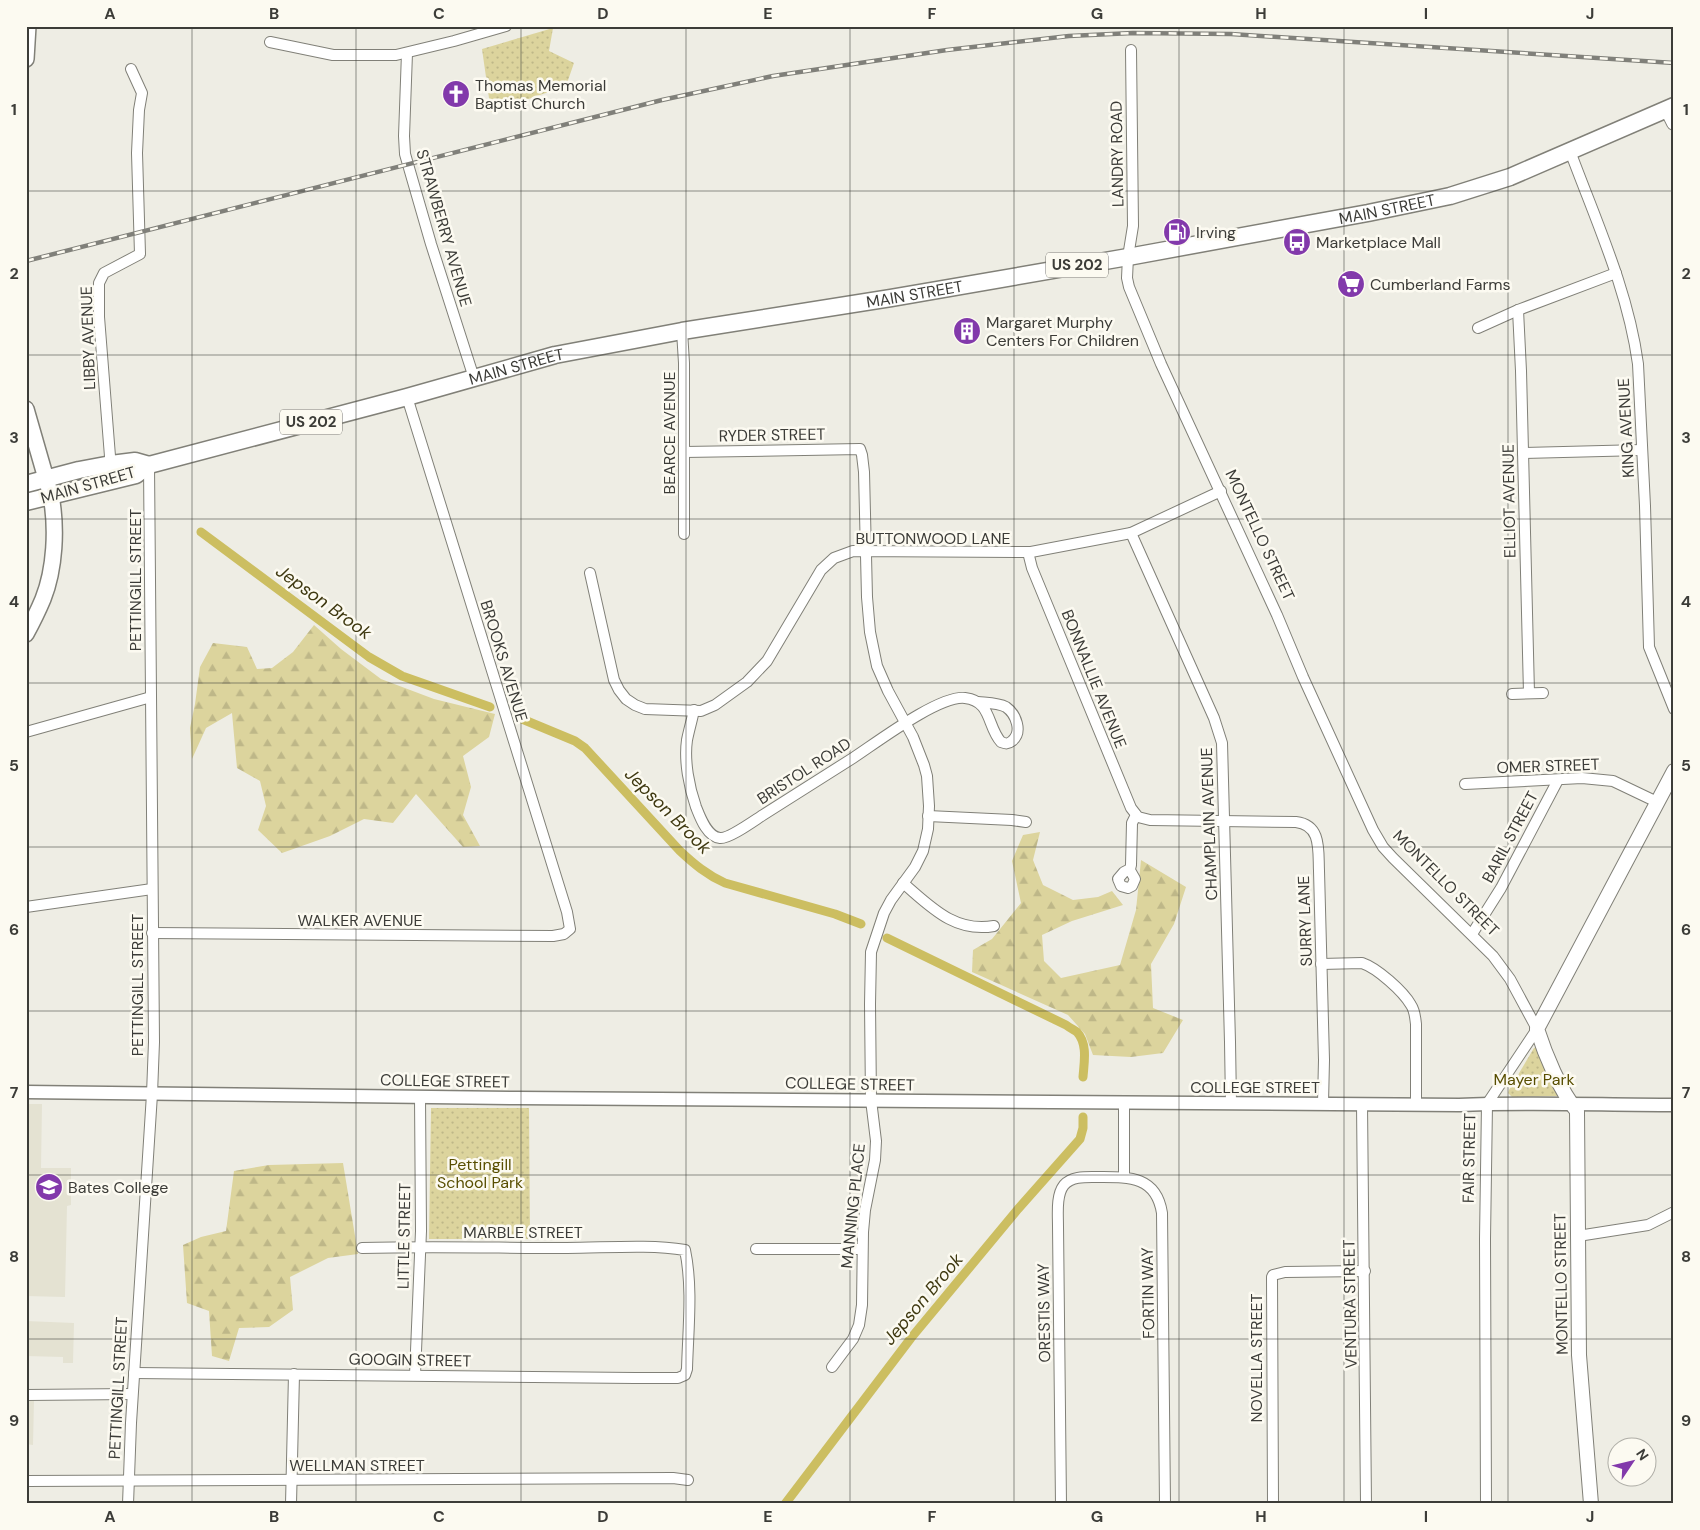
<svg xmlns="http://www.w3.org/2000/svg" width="1700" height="1530" viewBox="0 0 1700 1530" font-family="'DM Sans',sans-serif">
<defs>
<pattern id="green-dots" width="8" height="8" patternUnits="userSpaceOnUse" patternTransform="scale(1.25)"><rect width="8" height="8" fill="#dcd49d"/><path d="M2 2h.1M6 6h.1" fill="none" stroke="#beb788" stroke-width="1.8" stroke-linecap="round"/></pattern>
<pattern id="forest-firs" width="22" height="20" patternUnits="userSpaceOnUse" patternTransform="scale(1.25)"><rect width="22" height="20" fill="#dcd49d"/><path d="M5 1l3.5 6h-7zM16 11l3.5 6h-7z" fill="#beb788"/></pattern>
</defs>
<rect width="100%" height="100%" fill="#eeede4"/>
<!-- built -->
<g fill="#e4e2d2">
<path d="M26,1104h16l-1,64h30v37l-4,1 -2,91 -39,-1z"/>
<path d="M26,1321l48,2 -1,40h-10v-6l-37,-1z"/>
<path d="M26,1400h8l-1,45 -7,-1z"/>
</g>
<!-- green -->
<g fill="url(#green-dots)">
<path d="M553,28l-4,23 25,12 -8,23 -75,26 -9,-63z"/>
<path d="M1536,1047l22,47 -1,2 -45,1 -4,-4 1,-3 25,-42z"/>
<path d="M431,1108h98l1,131h-101z"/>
</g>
<!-- forest -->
<g fill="url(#forest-firs)">
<path d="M314,625l27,24 40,30 53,20 61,15 -6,23 -26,19 8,31 -8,28 17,31 -17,1 -47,-53 -23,29 -29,-4 -34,17 -48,17 -24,-23 8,-24 -6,-25 -23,-13 -5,-55 -26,15 -14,31 -2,-31 5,-24 5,-37 13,-24 34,4 10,22 15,-1 21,-16z"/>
<path d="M1040,832l-7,28 10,25 30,15 25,-3 14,-6 11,14 -51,16 -30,14 2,26 17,17 59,-13 16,-55 5,-50 45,27 -12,37 -23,40 2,44 30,12 -20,33 -32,4 -38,-2 -8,-21 -17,-19 -96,-43 1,-22 19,-11 29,-36 -9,-42 11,-26z"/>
<path d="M343,1163l15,91 -30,4 -38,19 3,33 -24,17 -30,1 -10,33 -17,-5 -3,-45 -22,-8 -4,-58 18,-8 25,-6 8,-60 35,-6z"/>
</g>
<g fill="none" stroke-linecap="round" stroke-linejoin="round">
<!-- canal -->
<g stroke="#ccbe61" stroke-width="9">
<path d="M201,532l168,125 33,19 88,31"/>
<path d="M522,719l53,22 10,7 95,103c14,13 27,24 45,32l110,31 26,10"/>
<path d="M887,938l179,87c4,3 8,5 11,7 11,12 7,31 6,45"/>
<path d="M785,1504l126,-166 107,-129 62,-70 3,-11v-11"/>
</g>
<!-- minor casing -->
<g stroke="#818078" stroke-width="12">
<g id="minor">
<path d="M270,42l63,13h63l58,-14 52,-15"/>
<path d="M1131,50l2,176 -5,31 -1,21 2,9 32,77 116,251 26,62 70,153 10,17 10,11 100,98 17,23 27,50 -50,75 -2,135 1,265"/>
<path d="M407,53l-3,83 1,18 26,90 43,134"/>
<path d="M1570,151c26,70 58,139 68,213l7,142 4,141 25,62"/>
<path d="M1518,310l3,61 8,322"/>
<path d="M1478,328l40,-18 98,-37"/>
<path d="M682,331l2,32v171"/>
<path d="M684,452l176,-3 2,6 2,17 3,125 3,35 7,34 11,25 25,46 11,28 3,11 2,30 -1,23 -5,22 -8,16 -24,33 -7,13 -13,39 -1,52 1,96 5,41 -1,19 -10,50 -2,22 -1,73 -3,20 -6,14 -21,28"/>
<path d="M1523,453l119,-3"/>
<path d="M111,469l-12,-152v-34l5,-10 36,-19 -3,-101 2,-43 3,-17 -11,-24"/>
<path d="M1131,533l83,185 8,25 8,299 1,61"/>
<path d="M1028,552l4,16 99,240 7,9 12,3 146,2c26,3 22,29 23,49l5,189 -1,43"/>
<path d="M590,573l24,107 5,10 7,9 9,6 10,4 56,2 14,-6 32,-23 20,-21 54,-91 13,-12 19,-7 178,1 100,-19 90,-42"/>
<path d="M1512,694l31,-1"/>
<path d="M694,710c-2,10 -5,20 -7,30 -3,21 2,47 9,67 4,10 11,30 24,31 9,1 35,-18 43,-23 30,-19 60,-38 90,-57 23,-15 86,-63 112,-60 27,3 22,29 36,44 5,2 7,2 11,-1 11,-9 4,-27 -6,-34 -8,-4 -19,-4 -28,-5"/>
<path d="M26,732l125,-35"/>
<path d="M1465,784l117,-6 31,3 44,21"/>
<path d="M928,816l84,4 14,2"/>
<path d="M1131,872l4,7 -3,7 -4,2 -7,-2 -3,-7 6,-7 6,-3 1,-4 1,-42 4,-8"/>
<path d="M903,883c27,23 51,50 91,43"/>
<path d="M26,907l126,-18"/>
<path d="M152,933l401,3 11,-2 6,-5 -3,-17 -160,-515"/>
<path d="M1472,934l29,-46 57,-108"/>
<path d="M1321,964l41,-1c15,5 41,28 49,42 4,6 4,12 5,19v80"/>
<path d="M1124,1103v74"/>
<path d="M1362,1104l4,400"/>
<path d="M1578,1236l70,-11 26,-13"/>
<path d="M756,1249h106"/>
<path d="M134,1373l501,5h43l7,-3 2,-6c1,-39 6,-81 -2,-119 -36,-6 -81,-2 -118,-2 -68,0 -137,-2 -205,0"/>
<path d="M415,1375l6,-144 -1,-134"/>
<path d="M26,1395l106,-1"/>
<path d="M26,1481l647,-3 15,2"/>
<path d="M128,1504l3,-81 21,-329 2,-52 -5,-577"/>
<path d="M291,1504l3,-130"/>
<path d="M1061,1504l-3,-278c0,-12 -2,-31 6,-41 8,-9 22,-8 33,-8 30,0 59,-2 65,36l3,291"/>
<path d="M1273,1504l-1,-227 1,-2 12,-3 80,-1"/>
</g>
</g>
<!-- tertiary casing -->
<g stroke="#818078" stroke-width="15">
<path id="tertiary" d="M26,1092l492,6 941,7c71,-3 143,0 215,0"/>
</g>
<!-- secondary casing -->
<g stroke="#818078" stroke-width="16">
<g id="secondary">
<path d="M1667,109l7,14"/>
<path d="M1591,1504l-12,-149 -2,-244c-17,-20 -32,-57 -40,-82l137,-258"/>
</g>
</g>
<!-- primary casing -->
<g stroke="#818078" stroke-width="18">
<g id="primary">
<path d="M26,59l2,-33"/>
<path d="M26,409l25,87c6,32 4,73 -8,103 -5,12 -11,24 -17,35"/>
</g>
</g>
<!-- trunk casing -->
<g stroke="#818078" stroke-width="19">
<g id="trunk">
<path d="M26,484l53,-14 32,-6 24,-3 14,4"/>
<path id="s1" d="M26,502l110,-27 13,-10 258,-68 148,-42 127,-24 209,-33 237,-41 240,-44 82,-17 60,-19 164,-71"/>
</g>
</g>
<!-- minor -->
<use href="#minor" stroke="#fff" stroke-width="10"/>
<!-- tertiary -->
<use href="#tertiary" stroke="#fff" stroke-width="12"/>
<!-- secondary -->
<use href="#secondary" stroke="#fff" stroke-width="14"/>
<!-- primary -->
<use href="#primary" stroke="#fff" stroke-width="15"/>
<!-- trunk -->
<use href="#trunk" stroke="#fff" stroke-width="16"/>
<!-- rail casing -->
<g stroke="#80807a" stroke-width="4.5">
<path id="rail" d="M26,261l636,-161 111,-24 174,-26 122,-14 64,-3 98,1 443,29"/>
</g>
<!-- rail -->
<use href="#rail" stroke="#fcfaf1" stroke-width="2.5" stroke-dasharray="8" stroke-linecap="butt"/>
</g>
<!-- grid -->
<path fill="none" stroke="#3c3c38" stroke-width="1" stroke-opacity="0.55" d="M192,26v1478M356,26v1478M521,26v1478M686,26v1478M850,26v1478M1014,26v1478M1179,26v1478M1344,26v1478M1508,26v1478M26,191h1648M26,355h1648M26,519h1648M26,683h1648M26,847h1648M26,1011h1648M26,1175h1648M26,1339h1648"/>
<!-- icons -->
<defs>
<g id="church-disc" transform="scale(1.4375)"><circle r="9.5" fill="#8239ab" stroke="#fcfaf1"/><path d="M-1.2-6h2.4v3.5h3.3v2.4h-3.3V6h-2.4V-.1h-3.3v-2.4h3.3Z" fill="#fff"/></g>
<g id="fuel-disc" transform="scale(1.4375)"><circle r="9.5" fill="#8239ab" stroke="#fcfaf1"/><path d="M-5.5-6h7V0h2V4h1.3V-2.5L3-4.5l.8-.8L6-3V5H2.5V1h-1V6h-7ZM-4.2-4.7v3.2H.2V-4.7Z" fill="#fff"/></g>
<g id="bus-disc" transform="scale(1.4375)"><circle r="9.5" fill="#8239ab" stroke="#fcfaf1"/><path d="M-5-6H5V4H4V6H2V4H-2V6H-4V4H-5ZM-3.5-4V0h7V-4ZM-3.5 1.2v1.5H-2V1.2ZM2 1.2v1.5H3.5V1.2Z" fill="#fff"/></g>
<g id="supermarket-disc" transform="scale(1.4375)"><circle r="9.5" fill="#8239ab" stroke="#fcfaf1"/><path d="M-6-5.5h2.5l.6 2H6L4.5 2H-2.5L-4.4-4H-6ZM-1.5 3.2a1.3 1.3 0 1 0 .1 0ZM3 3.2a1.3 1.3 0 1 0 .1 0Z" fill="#fff"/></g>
<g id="building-disc" transform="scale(1.4375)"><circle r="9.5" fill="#8239ab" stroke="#fcfaf1"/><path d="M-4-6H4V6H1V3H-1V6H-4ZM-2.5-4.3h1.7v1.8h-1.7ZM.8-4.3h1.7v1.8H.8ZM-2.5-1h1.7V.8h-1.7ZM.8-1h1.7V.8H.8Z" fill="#fff"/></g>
<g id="university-disc" transform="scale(1.4375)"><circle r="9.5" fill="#8239ab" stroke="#fcfaf1"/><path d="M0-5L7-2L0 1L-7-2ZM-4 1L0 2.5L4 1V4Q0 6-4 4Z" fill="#fff"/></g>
</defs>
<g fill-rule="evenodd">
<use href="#church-disc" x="456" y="94"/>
<use href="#fuel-disc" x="1177" y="232"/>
<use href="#bus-disc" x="1297" y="242"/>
<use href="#supermarket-disc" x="1351" y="284"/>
<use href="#building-disc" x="967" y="331"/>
<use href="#university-disc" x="49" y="1187"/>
</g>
<g text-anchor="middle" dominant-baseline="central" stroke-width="5" stroke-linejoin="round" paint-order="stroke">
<!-- shield labels -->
<g fill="#fcfaf1" stroke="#767570" stroke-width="1">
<rect x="1046" y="252.5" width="62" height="25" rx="4"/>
<rect x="280" y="409.5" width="62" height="25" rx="4"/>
</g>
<g font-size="15" font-weight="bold" fill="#3c3c38">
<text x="1077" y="265">US 202</text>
<text x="311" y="422">US 202</text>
</g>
<!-- poi labels -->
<g font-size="16" fill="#3c3c38" stroke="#fcfaf1" text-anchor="start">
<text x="475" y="85">Thomas Memorial<tspan x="475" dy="18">Baptist Church</tspan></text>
<text x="1196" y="232">Irving</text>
<text x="1316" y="242">Marketplace Mall</text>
<text x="1370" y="284">Cumberland Farms</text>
<text x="986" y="322">Margaret Murphy<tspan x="986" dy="18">Centers For Children</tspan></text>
<text x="68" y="1187">Bates College</text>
</g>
<!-- street labels -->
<g font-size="16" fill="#3c3c38" stroke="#fcfaf1">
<text transform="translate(1117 154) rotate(-91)">LANDRY ROAD</text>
<text stroke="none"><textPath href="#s1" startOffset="1395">MAIN STREET</textPath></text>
<text transform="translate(444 228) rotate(74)">STRAWBERRY AVENUE</text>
<text stroke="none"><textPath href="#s1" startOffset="915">MAIN STREET</textPath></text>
<text transform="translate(88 338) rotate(-92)">LIBBY AVENUE</text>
<text stroke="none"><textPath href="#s1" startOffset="510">MAIN STREET</textPath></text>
<text transform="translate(1626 428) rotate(-93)">KING AVENUE</text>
<text transform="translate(669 433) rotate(-90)">BEARCE AVENUE</text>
<text transform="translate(772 435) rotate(-1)">RYDER STREET</text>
<text transform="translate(88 485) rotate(-16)">MAIN STREET</text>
<text transform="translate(1509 501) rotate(-91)">ELLIOT AVENUE</text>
<text transform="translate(1260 535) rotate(65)">MONTELLO STREET</text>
<text x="933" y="538">BUTTONWOOD LANE</text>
<text transform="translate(135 580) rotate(-90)">PETTINGILL STREET</text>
<text transform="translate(504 661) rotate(73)">BROOKS AVENUE</text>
<text transform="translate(1094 679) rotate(68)">BONNALLIE AVENUE</text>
<text transform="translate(1548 766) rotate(-2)">OMER STREET</text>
<text transform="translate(804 771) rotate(-33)">BRISTOL ROAD</text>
<text transform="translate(1209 824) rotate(-92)">CHAMPLAIN AVENUE</text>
<text transform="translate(1510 837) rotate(-62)">BARIL STREET</text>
<text transform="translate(1446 883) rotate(45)">MONTELLO STREET</text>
<text x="360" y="920">WALKER AVENUE</text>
<text transform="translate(1305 921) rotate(-92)">SURRY LANE</text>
<text transform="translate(137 985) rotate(-90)">PETTINGILL STREET</text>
<text transform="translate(445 1081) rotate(1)">COLLEGE STREET</text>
<text transform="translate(850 1084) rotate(1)">COLLEGE STREET</text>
<text x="1255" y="1087">COLLEGE STREET</text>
<text transform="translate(1469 1158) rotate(-89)">FAIR STREET</text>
<text transform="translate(853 1206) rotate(-84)">MANNING PLACE</text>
<text x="523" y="1232">MARBLE STREET</text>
<text transform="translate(404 1236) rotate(-89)">LITTLE STREET</text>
<text transform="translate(1561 1284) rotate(-91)">MONTELLO STREET</text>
<text transform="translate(1148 1293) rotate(-91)">FORTIN WAY</text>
<text transform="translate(1350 1304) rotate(-91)">VENTURA STREET</text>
<text transform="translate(1044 1313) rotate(-91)">ORESTIS WAY</text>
<text transform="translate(1256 1358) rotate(-90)">NOVELLA STREET</text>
<text transform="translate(410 1360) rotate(1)">GOOGIN STREET</text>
<text transform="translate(118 1388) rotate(-87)">PETTINGILL STREET</text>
<text x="357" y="1465">WELLMAN STREET</text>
</g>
<!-- park labels -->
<g font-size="16" fill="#584e01" stroke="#fcfaf1">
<text x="1534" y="1079">Mayer Park</text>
<text x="480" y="1164">Pettingill<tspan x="480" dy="18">School Park</tspan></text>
</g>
<!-- water labels -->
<g font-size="18" font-style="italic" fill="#3f3911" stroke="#fcfaf1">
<text transform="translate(324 602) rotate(36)">Jepson Brook</text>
<text transform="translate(668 811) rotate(45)">Jepson Brook</text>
<text transform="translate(923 1299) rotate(-50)">Jepson Brook</text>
</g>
</g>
<!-- border -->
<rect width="1700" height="1530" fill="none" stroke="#fcfaf1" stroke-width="55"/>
<!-- north arrow -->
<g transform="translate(1632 1462) rotate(55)"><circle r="24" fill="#fcfaf1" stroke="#afaea7"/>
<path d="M0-4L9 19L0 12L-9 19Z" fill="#8239ab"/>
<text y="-8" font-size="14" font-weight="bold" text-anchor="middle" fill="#3c3c38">N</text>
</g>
<rect x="28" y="28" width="1644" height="1474" fill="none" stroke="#3c3c38" stroke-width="2"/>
<g font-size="16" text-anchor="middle" font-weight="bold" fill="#3c3c38">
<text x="110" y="19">A</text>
<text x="274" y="19">B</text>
<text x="439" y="19">C</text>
<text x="603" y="19">D</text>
<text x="768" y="19">E</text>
<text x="932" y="19">F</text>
<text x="1097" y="19">G</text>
<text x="1261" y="19">H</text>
<text x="1426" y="19">I</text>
<text x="1590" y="19">J</text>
<text x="14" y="115">1</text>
<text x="1686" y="115">1</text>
<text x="14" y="279">2</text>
<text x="1686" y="279">2</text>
<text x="14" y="443">3</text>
<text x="1686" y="443">3</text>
<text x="14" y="607">4</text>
<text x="1686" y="607">4</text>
<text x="14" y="771">5</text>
<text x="1686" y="771">5</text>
<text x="14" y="935">6</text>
<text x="1686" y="935">6</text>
<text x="14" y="1098">7</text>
<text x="1686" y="1098">7</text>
<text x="14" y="1262">8</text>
<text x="1686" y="1262">8</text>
<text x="14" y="1426">9</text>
<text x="1686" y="1426">9</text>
<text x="110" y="1522">A</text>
<text x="274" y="1522">B</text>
<text x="439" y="1522">C</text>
<text x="603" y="1522">D</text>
<text x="768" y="1522">E</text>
<text x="932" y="1522">F</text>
<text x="1097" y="1522">G</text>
<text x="1261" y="1522">H</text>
<text x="1426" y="1522">I</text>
<text x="1590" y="1522">J</text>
</g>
</svg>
